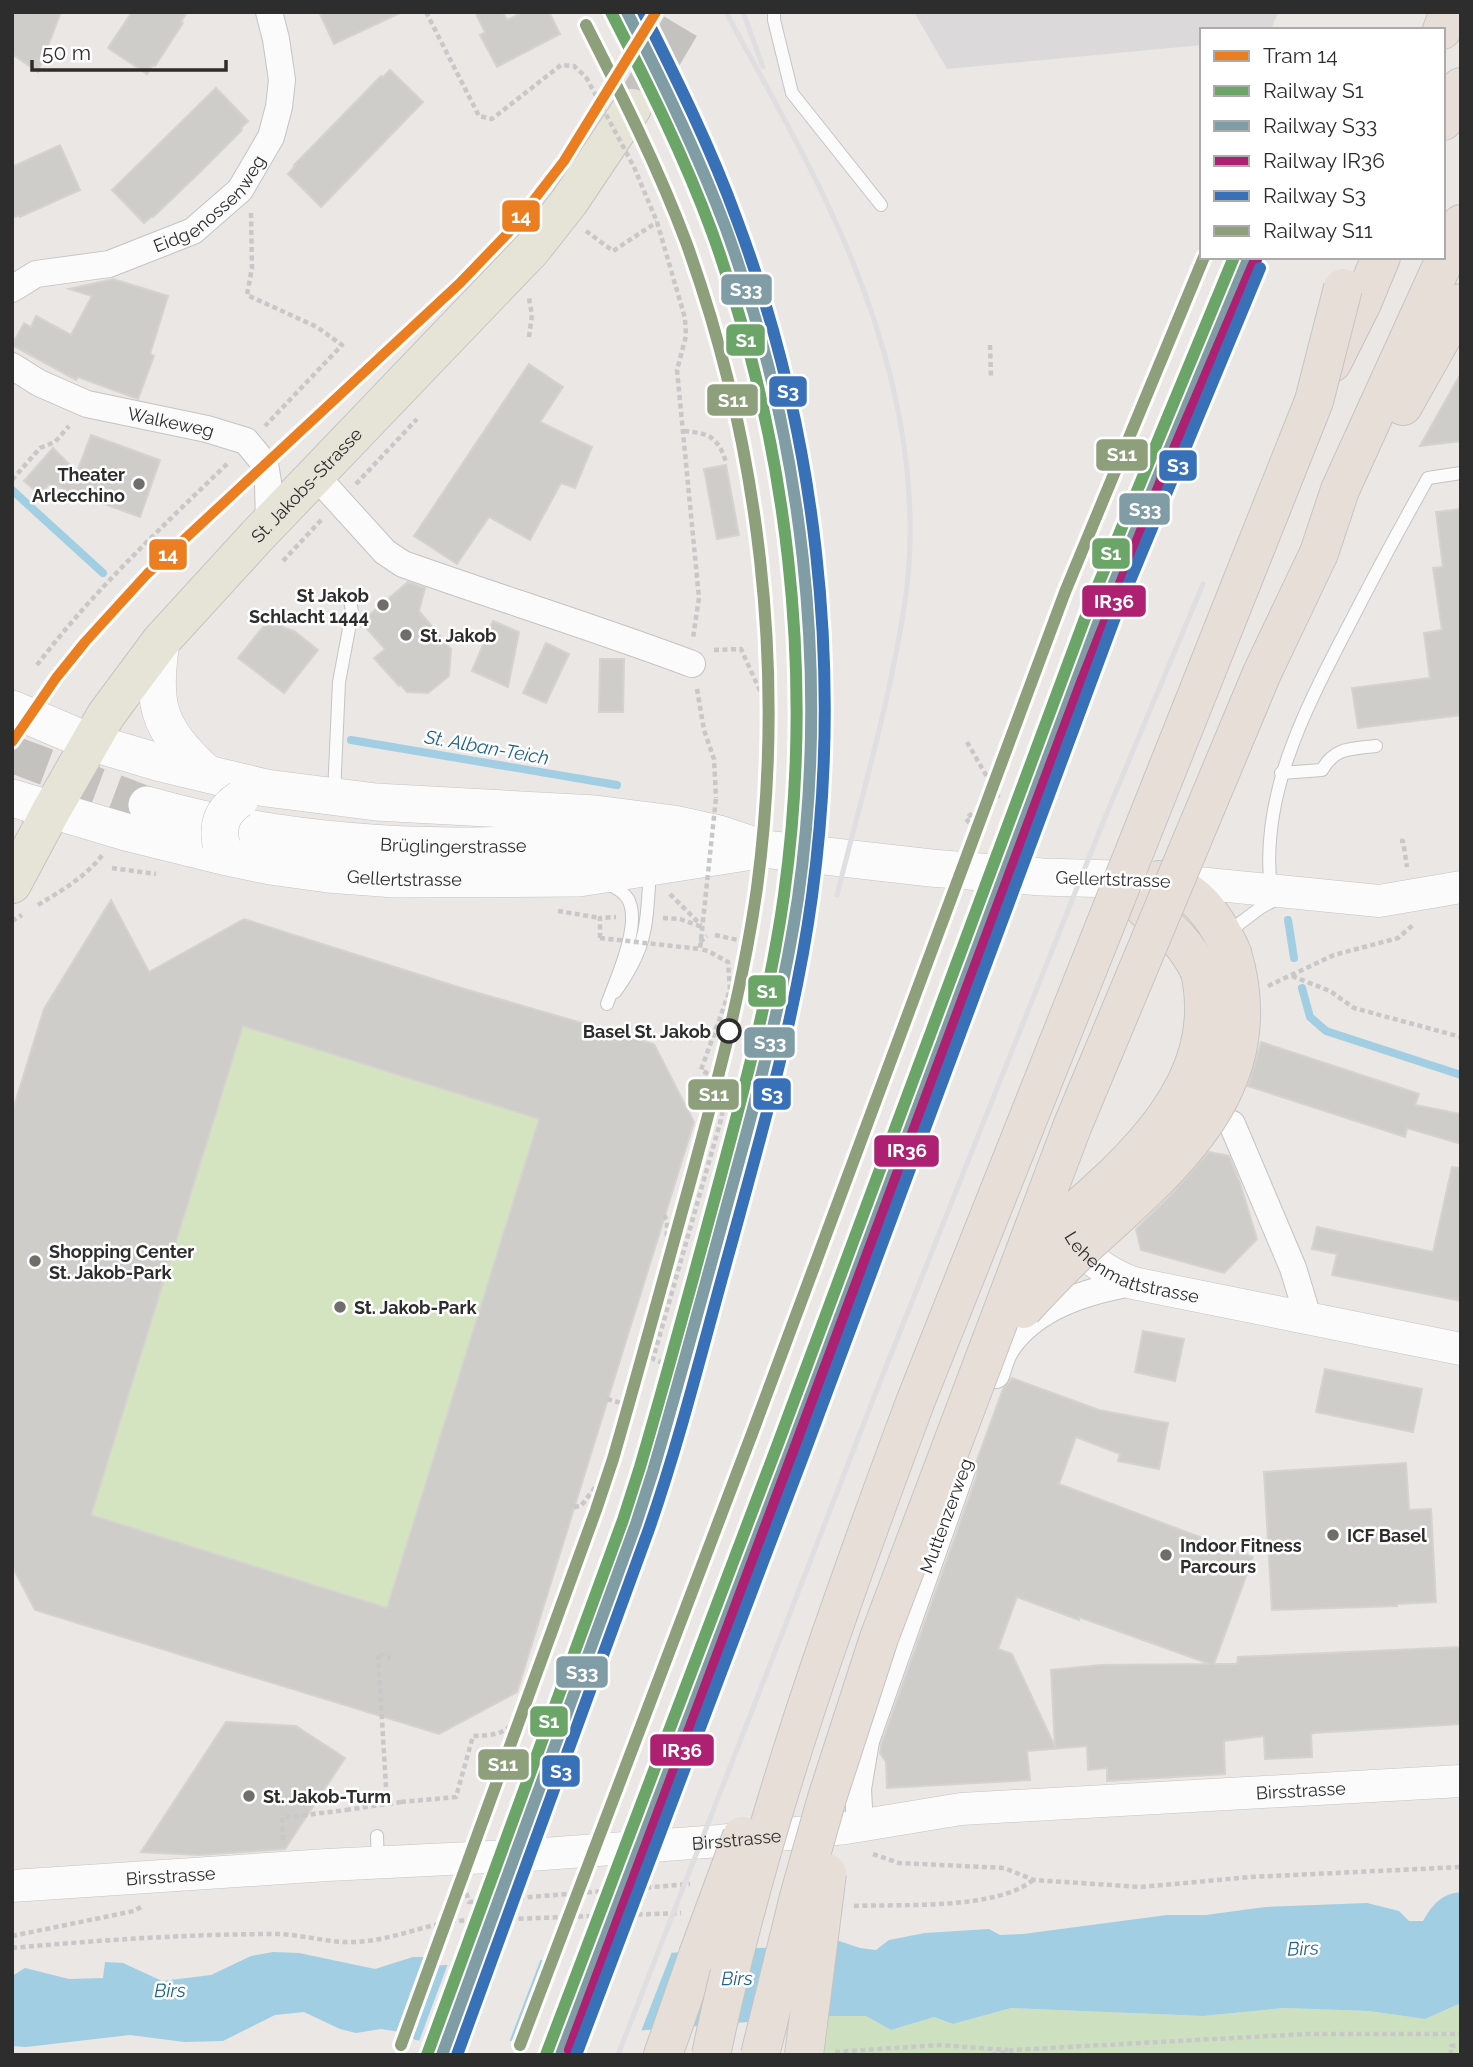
<svg xmlns="http://www.w3.org/2000/svg" width="1473" height="2067" viewBox="0 0 1473 2067" font-family="Raleway,sans-serif">
<rect width="100%" height="100%" fill="#eae7e4"/>
<!-- industrial -->
<path fill="#dbd9da" d="M914,12h364l-7,18h-69v15l-255,24z"/>
<!-- green -->
<path fill="#cde1c1" d="M1461,2003v52h-637l1,-39h41l25,14 43,-13 19,7 58,-16 192,8 81,-8 85,3 56,8z"/>
<!-- pitch -->
<path fill="#d5e4c0" d="M244,919l214,68 196,57 -47,355 -90,293 -78,42 -404,-124 -23,-44v-157l137,-437z"/>
<!-- water -->
<path fill="#a1cee2" d="M1461,1892v111l-36,16 -56,-8 -85,-3 -81,8 -192,-8 -58,16 -19,-7 -43,13 -25,-14h-41l-369,29 -41,-5 -9,-7 -25,-4 -25,4 -16,-4 -36,-17 -29,3 -52,26 -39,1 -54,-7 -104,12 -14,-1v-70l13,-8 44,11 34,-1 2,-16 18,1 39,18 49,-6 40,-19 22,-4 26,1 76,16 38,-12h17l-1,9 406,-22 1,-4 24,8 16,2 13,-10 36,-7 64,-4 11,6 23,-1 144,-19h39l59,-8 102,-4 32,8 10,10h14c10,-17 18,-27 38,-29z"/>
<!-- pier -->
<g fill="#eae7e4">
<path d="M673,1949l-33,85 -110,9 33,-88z"/>
<path d="M542,1956l-34,89 -39,3 33,-90z"/>
<path d="M486,1959l-32,90 -36,-5 31,-83z"/>
</g>
<g fill="none" stroke-linecap="round" stroke-linejoin="round">
<!-- stream -->
<g stroke="#a1cee2" stroke-width="8">
<path d="M12,490l91,83"/>
<path d="M351,740l266,45"/>
<path d="M1288,920l6,38"/>
<path d="M1302,988l8,29 16,14 135,44"/>
</g>
</g>
<!-- building -->
<g fill="#cfcdca" stroke="#d5d3d0" stroke-width="2" fill-rule="evenodd">
<path d="M12,12h49l-23,60 -26,-18z"/>
<path d="M132,12h55l-6,10 2,1 -28,43 -2,-1 -6,9 -39,-26z"/>
<path d="M319,12h83l-68,32z"/>
<path d="M475,12h28l4,8 16,-8h26l11,22 -63,33 -17,-32 5,-3z"/>
<path d="M390,70l33,32 -102,105 -33,-33 7,-8 -1,-1 87,-89 2,1z"/>
<path d="M216,88l32,33 -7,7 1,2 -41,41 -48,46 -1,-1 -8,7 -32,-33z"/>
<path d="M60,145l20,45 -60,27v-2l-8,3v-51z"/>
<path d="M113,279l55,17 -18,58 4,2 -16,43 -60,-22 -2,3 -64,-35 12,-22 7,4 5,-11 35,19 21,-39 -23,-7z"/>
<path d="M529,364l34,23 -23,35 52,25 -17,41 -14,-5 -31,57 -41,-23 -32,47 -43,-28z"/>
<path d="M1461,373v68l-41,5z"/>
<path d="M91,435l69,25 -20,57 -91,-33 -9,11 -16,-14 29,-33 24,24z"/>
<path d="M726,465l13,70 -22,4 -13,-70z"/>
<path d="M1461,509v206l-103,13 -6,-40 78,-10 -6,-45 18,-3 -9,-62 10,-1 -7,-55z"/>
<path d="M408,582l17,6 -6,23 32,38 -2,27 -21,17 -21,-1 -6,-7 -2,1 -25,-28 11,-9 -24,-27z"/>
<path d="M271,617l14,11 9,3 24,19 -34,43 -46,-35z"/>
<path d="M493,621l26,11 -11,55 -36,-16z"/>
<path d="M546,643l23,11 -23,49 -23,-10z"/>
<path d="M600,659h24l-1,53h-24z"/>
<path d="M111,900l38,72 95,-53 214,68 196,57 40,78 -177,570 -78,42 -404,-124 -23,-44v-453l32,-104zM243,1026l296,93 -152,489 -296,-93z"/>
<path d="M1261,1042l158,52 -4,11 46,9v30l-54,-16 -2,9 -157,-51z"/>
<path d="M1209,1152l20,4 11,27 17,56 -33,34 -83,-23 -5,-21 32,-31z"/>
<path d="M1452,1167l9,1v133l-129,-26 5,-21 -25,-5 5,-22 116,25z"/>
<path d="M1143,1331l41,8 -9,42 -40,-9z"/>
<path d="M1325,1369l97,20 -9,43 -97,-20z"/>
<path d="M1012,1378l87,32 69,13 -9,46 -41,-8 2,-7 -44,-17 -17,47 194,73 -39,107h23l1,-7 223,-10v77l-147,9 -3,1 1,23 -47,2 -1,-23 -40,5 1,33 -118,7v-13l-19,2 -1,-24 -60,5 3,29 -143,8 -1,-26 -6,-9 1,-8 96,-270 -1,-12 27,-74zM1017,1597l62,23v-3l131,47 -109,1 -50,5 4,77 -43,-93 -14,-5z"/>
<path d="M1406,1463l3,47 22,-1 5,93 -39,2v2l-125,4 -8,-138z"/>
<path d="M226,1722l70,4 49,32 -60,91 -86,6 -58,-3z"/>
</g>
<g fill="none" stroke-linecap="round" stroke-linejoin="round">
<!-- secondary-tunnel -->
<path stroke="#c4c2bf" stroke-width="37" stroke-dasharray="37 18" stroke-linecap="butt" d="M12,754l135,51"/>
<!-- primary-tunnel -->
<path stroke="#c4c2bf" stroke-width="38" stroke-dasharray="38 19" stroke-linecap="butt" d="M632,108l57,-96"/>
<!-- service casing -->
<g stroke="#c4c4c4" stroke-width="14">
<g id="service">
<path d="M774,12v8l18,73 89,112"/>
<path d="M1281,773l41,-3c13,-23 29,-21 54,-24"/>
<path d="M334,794l5,-112 13,-69 -2,-16"/>
<path d="M607,884c8,3 16,7 21,15 14,25 -12,80 -21,105"/>
<path d="M1271,890c-12,-96 36,-184 79,-267 25,-49 51,-97 78,-145l33,-5"/>
<path d="M1227,933l33,-25 18,-10"/>
<path d="M615,992c33,-46 31,-66 35,-120"/>
<path d="M377,1836l1,26"/>
</g>
</g>
<!-- minor casing -->
<g stroke="#c4c4c4" stroke-width="28">
<g id="minor">
<path id="s1" d="M12,289l24,-15 73,-10 84,-33 47,-41 31,-53 8,-30 3,-27 -6,-41 -7,-27"/>
<path id="s2" d="M12,366l27,17 48,21 120,25 39,12 19,23 3,18 1,42"/>
<path d="M316,476l69,76 18,12c96,34 193,64 289,100"/>
<path d="M1232,1124l61,144 11,36 2,13"/>
<path d="M996,1375c3,-8 5,-18 10,-26 27,-42 80,-58 127,-66"/>
<path d="M860,1826l-2,-37 8,-48 96,-271"/>
</g>
</g>
<!-- tertiary casing -->
<g stroke="#c4c4c4" stroke-width="33">
<g id="tertiary">
<path d="M1167,880l212,21 82,-14"/>
<path id="s3" d="M1068,1229c12,26 39,44 65,54l328,66"/>
<path id="s4" d="M12,1886l315,-21 203,-10 189,-14 127,-13 115,-19 500,-28"/>
</g>
</g>
<!-- secondary casing -->
<g stroke="#c4c4c4" stroke-width="38">
<g id="secondary">
<path d="M161,641c-9,65 -4,86 44,131"/>
<path d="M12,709l78,33 71,21 105,25 110,14 219,12 79,10 45,10 45,15 167,19 111,9 109,3"/>
<path id="s5" d="M12,798l114,34 101,25 43,9 58,8 67,5 184,-1 180,-28"/>
<path id="s6" d="M147,805c101,29 201,40 306,41 72,0 145,-5 218,-2"/>
</g>
</g>
<!-- primary casing -->
<g stroke="#c6c4c3" stroke-width="40">
<g id="primary">
<path id="s7" d="M12,884l39,-73 55,-96 55,-74 96,-105 275,-287 37,-47 63,-94"/>
</g>
</g>
<!-- motorway casing -->
<g stroke="#c6c4c3" stroke-width="40">
<g id="motorway">
<path d="M1442,30l7,-18"/>
<path d="M1443,121l18,-34"/>
<path d="M1332,363l30,-60 19,-46"/>
<path d="M1403,406l58,-103"/>
<path d="M1319,553l21,-63 121,-266"/>
<path d="M1159,880c10,4 22,7 31,14 18,13 33,38 42,59"/>
<path d="M1145,909c23,18 43,36 55,63"/>
<path d="M663,2055l35,-100"/>
</g>
</g>
<!-- path -->
<g stroke="#c8c8c8" stroke-width="4.5" stroke-dasharray="5 3.5" stroke-linecap="butt">
<path d="M426,12l53,104 13,3 69,-54 13,1 12,11"/>
<path d="M634,167l23,55 28,96 1,18 -9,34 22,228 -6,40"/>
<path d="M251,213l1,55 -5,27 70,32 25,18 -77,81"/>
<path d="M586,231l27,20 44,-29"/>
<path d="M529,337l3,-22 -3,-17"/>
<path d="M990,345l1,32"/>
<path d="M684,431c25,2 34,6 42,31"/>
<path d="M12,480l28,-32 15,-6 14,-16"/>
<path d="M356,484l61,-65"/>
<path d="M283,561l40,-43"/>
<path d="M714,650l27,-1 25,55"/>
<path d="M37,665c57,-75 125,-138 192,-203"/>
<path d="M697,689l7,41 10,29 2,39"/>
<path d="M967,742l31,54 -32,22 14,22"/>
<path d="M1400,841h3l4,26"/>
<path d="M112,868l44,6"/>
<path d="M670,894l31,31"/>
<path d="M38,905c24,-15 48,-28 65,-51"/>
<path d="M558,911l42,7"/>
<path d="M663,918l17,1 22,8"/>
<path d="M12,921l10,-6"/>
<path d="M715,935l37,8"/>
<path d="M600,938v-20l16,-1"/>
<path d="M700,942l7,-6"/>
<path d="M1292,976l38,15 24,17 107,29"/>
<path d="M1268,986l66,-31 64,-17 15,-13"/>
<path d="M664,1215l3,6 -1,78"/>
<path d="M663,1363l-10,-4 69,-243 1,-34 -22,-12 29,-80 -2,-28 -20,-11 -8,-2"/>
<path d="M607,1399l29,8"/>
<path d="M574,1507l7,-1 40,-53"/>
<path d="M401,1802l55,-5 17,-61c38,-1 36,-8 57,-36"/>
<path d="M387,1804l-9,-151 12,5"/>
<path d="M283,1840l-1,-22 64,-8"/>
<path d="M873,1854l26,9 105,5 30,12 107,7 110,-10 210,-10"/>
<path d="M464,1885l5,17 221,-18"/>
<path d="M854,1906c49,-2 142,4 179,-26"/>
<path d="M12,1936l122,-25 7,-4"/>
<path d="M12,1948c89,-8 178,-14 267,-14 25,1 50,9 75,8 34,-1 65,-15 99,-21l228,-8"/>
<path d="M835,2052l105,-7 68,5"/>
<path d="M992,2055l21,-5 293,-16h155"/>
<path d="M1451,2055v-9l10,-1"/>
</g>
<!-- service -->
<use href="#service" stroke="#fcfbfb" stroke-width="12"/>
<!-- minor -->
<use href="#minor" stroke="#fcfbfb" stroke-width="26"/>
<!-- tertiary -->
<use href="#tertiary" stroke="#fcfbfb" stroke-width="32"/>
<!-- secondary -->
<use href="#secondary" stroke="#fcfbfb" stroke-width="37"/>
<!-- primary -->
<use href="#primary" stroke="#e6e3d7" stroke-width="38"/>
<!-- motorway -->
<use href="#motorway" stroke="#e7dfd7" stroke-width="38"/>
<!-- rail -->
<g stroke="#dfdee0" stroke-width="5">
<path d="M726,12c33,62 69,123 99,187 60,125 100,264 80,403 -15,99 -44,197 -68,293"/>
<path d="M743,12l20,55"/>
<path d="M442,2055c50,-134 100,-268 148,-402 18,-50 39,-100 56,-151 32,-98 57,-199 84,-299 48,-179 91,-360 82,-548 -10,-232 -73,-438 -181,-643"/>
<path d="M618,2055l260,-668 226,-567 99,-236"/>
</g>
<!-- secondary-bridge casing -->
<g stroke="#c4c4c4" stroke-width="38" stroke-linecap="butt">
<path id="secondary-bridge" d="M221,844c-4,-20 2,-34 19,-45"/>
</g>
<!-- motorway-bridge casing -->
<g stroke="#c6c4c3" stroke-width="40" stroke-linecap="butt">
<g id="motorway-bridge">
<path d="M1026,1254c81,-73 202,-157 174,-282"/>
<path d="M1023,1309c21,-23 42,-45 64,-65 88,-80 185,-159 145,-291"/>
<path d="M698,1955l44,-119"/>
<path d="M711,2055c47,-225 125,-441 205,-655l398,-999 29,-113"/>
<path d="M760,2055l39,-158 28,-99 52,-160 193,-511 190,-454 57,-120"/>
<path d="M804,2055l23,-182"/>
</g>
</g>
<!-- path-bridge -->
<g stroke="#c8c8c8" stroke-width="4.5" stroke-dasharray="5 3.5" stroke-linecap="butt">
<path d="M586,77l48,90"/>
<path d="M600,938l100,11 16,-151"/>
<path d="M346,1810l55,-8"/>
</g>
<!-- secondary-bridge -->
<use href="#secondary-bridge" stroke="#fcfbfb" stroke-width="37"/>
<!-- motorway-bridge -->
<use href="#motorway-bridge" stroke="#e7dfd7" stroke-width="38"/>
<!-- rail-1 casing -->
<g stroke="#fff" stroke-width="18">
<g id="rail-1">
<path d="M427,2055l196,-535 17,-53c27,-92 52,-184 77,-277 26,-97 53,-195 67,-295 31,-222 4,-452 -72,-663 -28,-76 -64,-148 -101,-220"/>
<path d="M546,2055l233,-614 312,-839 143,-345"/>
</g>
</g>
<!-- rail-2 casing -->
<g stroke="#fff" stroke-width="18">
<g id="rail-2">
<path d="M442,2055l194,-531 17,-53c27,-92 52,-185 77,-277 27,-98 53,-196 68,-296 32,-225 5,-459 -73,-672 -28,-74 -62,-144 -98,-214"/>
<path d="M561,2055l231,-609 312,-839 143,-345"/>
</g>
</g>
<!-- rail-3 casing -->
<g stroke="#fff" stroke-width="18">
<path id="rail-3" d="M570,2050l512,-1368 86,-217 89,-208"/>
</g>
<!-- rail-4 casing -->
<g stroke="#fff" stroke-width="18">
<g id="rail-4">
<path d="M457,2055l192,-526c32,-92 55,-187 81,-280 32,-117 66,-234 82,-353 31,-226 5,-462 -75,-676 -26,-72 -60,-140 -94,-208"/>
<path d="M576,2055l229,-604 312,-839 143,-344"/>
</g>
</g>
<!-- rail-5 casing -->
<g stroke="#fff" stroke-width="18">
<g id="rail-5">
<path d="M401,2045l195,-535 17,-51c27,-93 52,-186 78,-280 26,-96 52,-192 66,-291 29,-217 3,-441 -71,-646 -28,-75 -64,-146 -100,-217"/>
<path d="M520,2045l233,-614 312,-839 139,-335"/>
</g>
</g>
<!-- rail-1 -->
<use href="#rail-1" stroke="#6ca568" stroke-width="12"/>
<!-- rail-2 -->
<use href="#rail-2" stroke="#809da6" stroke-width="12"/>
<!-- rail-3 -->
<use href="#rail-3" stroke="#ae2071" stroke-width="12"/>
<!-- rail-4 -->
<use href="#rail-4" stroke="#3971b8" stroke-width="12"/>
<!-- rail-5 -->
<use href="#rail-5" stroke="#8e9f7b" stroke-width="12"/>
<!-- tram-1 casing -->
<g stroke="#fff" stroke-width="16">
<path id="tram-1" d="M12,742l44,-64 29,-36 62,-68 313,-291 49,-51 55,-71 92,-149"/>
</g>
<!-- tram-1 -->
<use href="#tram-1" stroke="#eb7e21" stroke-width="10"/>
</g>
<!-- markers -->
<g fill="#6f6e6d" stroke="#fff" stroke-width="2.5">
<circle cx="139" cy="484" r="7"/>
<circle cx="383" cy="605" r="7"/>
<circle cx="406" cy="635" r="7"/>
<circle cx="35" cy="1261" r="7"/>
<circle cx="340" cy="1307" r="7"/>
<circle cx="1333" cy="1535" r="7"/>
<circle cx="1166" cy="1555" r="7"/>
<circle cx="249" cy="1796" r="7"/>
</g>
<circle fill="#fff" stroke="#2d2d2d" stroke-width="3.5" cx="729" cy="1031" r="11"/>
<g text-anchor="middle" dominant-baseline="central" stroke-width="5" stroke-linejoin="round" paint-order="stroke">
<!-- street labels -->
<g font-size="18" fill="#2d2d2d" stroke="#fff">
<text stroke="none"><textPath href="#s1" startOffset="222">Eidgenossenweg</textPath></text>
<text stroke="none"><textPath href="#s2" startOffset="170">Walkeweg</textPath></text>
<text stroke="none"><textPath href="#s7" startOffset="499">St. Jakobs-Strasse</textPath></text>
<text stroke="none"><textPath href="#s6" startOffset="310">Brüglingerstrasse</textPath></text>
<text stroke="none"><textPath href="#s5" startOffset="402">Gellertstrasse</textPath></text>
<text transform="translate(1113 879) rotate(2)">Gellertstrasse</text>
<text stroke="none"><textPath href="#s3" startOffset="79">Lehenmattstrasse</textPath></text>
<text transform="translate(946 1516) rotate(-70)">Muttenzerweg</text>
<text stroke="none"><textPath href="#s4" startOffset="1293">Birsstrasse</textPath></text>
<text stroke="none"><textPath href="#s4" startOffset="726">Birsstrasse</textPath></text>
<text stroke="none"><textPath href="#s4" startOffset="159">Birsstrasse</textPath></text>
</g>
<!-- poi labels -->
<g font-size="18" font-weight="bold" fill="#2d2d2d" stroke="#fff" text-anchor="start">
<text x="125" y="474" text-anchor="end">Theater<tspan x="125" dy="21">Arlecchino</tspan></text>
<text x="369" y="595" text-anchor="end">St Jakob<tspan x="369" dy="21">Schlacht 1444</tspan></text>
<text x="420" y="635">St. Jakob</text>
<text x="49" y="1251">Shopping Center<tspan x="49" dy="21">St. Jakob-Park</tspan></text>
<text x="354" y="1307">St. Jakob-Park</text>
<text x="1347" y="1535">ICF Basel</text>
<text x="1180" y="1545">Indoor Fitness<tspan x="1180" dy="21">Parcours</tspan></text>
<text x="263" y="1796">St. Jakob-Turm</text>
</g>
<!-- stop labels -->
<g font-size="18" font-weight="bold" fill="#2d2d2d" stroke="#fff" text-anchor="end">
<text x="711" y="1031">Basel St. Jakob</text>
</g>
<!-- water labels -->
<g font-size="19" font-style="italic" fill="#1f648f" stroke="#fff">
<text transform="translate(487 747) rotate(10)">St. Alban-Teich</text>
<text transform="translate(1303 1948) rotate(-3)">Birs</text>
<text transform="translate(737 1978) rotate(-1)">Birs</text>
<text transform="translate(170 1990) rotate(-1)">Birs</text>
</g>
</g>
<g stroke="#fff" stroke-width="2.5">
<rect x="501" y="199" width="40" height="34" rx="7" fill="#eb7e21"/>
<rect x="720" y="273" width="53" height="33" rx="7" fill="#809da6"/>
<rect x="725" y="323" width="41" height="34" rx="7" fill="#6ca568"/>
<rect x="768" y="375" width="40" height="33" rx="7" fill="#3971b8"/>
<rect x="706" y="383" width="53" height="34" rx="7" fill="#8e9f7b"/>
<rect x="1095" y="438" width="54" height="34" rx="7" fill="#8e9f7b"/>
<rect x="1158" y="449" width="40" height="33" rx="7" fill="#3971b8"/>
<rect x="1118" y="492" width="53" height="34" rx="7" fill="#809da6"/>
<rect x="1091" y="537" width="40" height="33" rx="7" fill="#6ca568"/>
<rect x="148" y="538" width="40" height="33" rx="7" fill="#eb7e21"/>
<rect x="1081" y="584" width="66" height="34" rx="7" fill="#ae2071"/>
<rect x="747" y="974" width="40" height="34" rx="7" fill="#6ca568"/>
<rect x="743" y="1026" width="53" height="33" rx="7" fill="#809da6"/>
<rect x="752" y="1077" width="40" height="34" rx="7" fill="#3971b8"/>
<rect x="687" y="1078" width="53" height="33" rx="7" fill="#8e9f7b"/>
<rect x="873" y="1134" width="67" height="34" rx="7" fill="#ae2071"/>
<rect x="555" y="1655" width="54" height="34" rx="7" fill="#809da6"/>
<rect x="529" y="1705" width="40" height="33" rx="7" fill="#6ca568"/>
<rect x="649" y="1733" width="66" height="34" rx="7" fill="#ae2071"/>
<rect x="477" y="1748" width="53" height="33" rx="7" fill="#8e9f7b"/>
<rect x="541" y="1754" width="40" height="34" rx="7" fill="#3971b8"/>
</g>
<g font-size="19" text-anchor="middle" font-weight="bold" fill="#fff">
<text x="521" y="223">14</text>
<text x="746" y="296">S33</text>
<text x="746" y="347">S1</text>
<text x="788" y="398">S3</text>
<text x="733" y="407">S11</text>
<text x="1122" y="461">S11</text>
<text x="1178" y="472">S3</text>
<text x="1145" y="516">S33</text>
<text x="1111" y="560">S1</text>
<text x="168" y="561">14</text>
<text x="1114" y="608">IR36</text>
<text x="767" y="998">S1</text>
<text x="770" y="1049">S33</text>
<text x="772" y="1101">S3</text>
<text x="714" y="1101">S11</text>
<text x="907" y="1157">IR36</text>
<text x="582" y="1679">S33</text>
<text x="549" y="1728">S1</text>
<text x="682" y="1757">IR36</text>
<text x="503" y="1771">S11</text>
<text x="561" y="1778">S3</text>
</g>
<!-- border -->
<rect width="1473" height="2067" fill="none" stroke="#2d2d2d" stroke-width="28"/>
<!-- legend -->
<rect x="1200" y="28" width="245" height="231" fill="#ffffff" stroke="#ababab" stroke-width="2"/>
<rect x="1214" y="51" width="35" height="10" fill="#eb7e21" stroke="#ababab" stroke-width="2"/>
<text x="1263" y="63" font-size="21" fill="#2d2d2d">Tram 14</text>
<rect x="1214" y="86" width="35" height="10" fill="#6ca568" stroke="#ababab" stroke-width="2"/>
<text x="1263" y="98" font-size="21" fill="#2d2d2d">Railway S1</text>
<rect x="1214" y="121" width="35" height="10" fill="#809da6" stroke="#ababab" stroke-width="2"/>
<text x="1263" y="133" font-size="21" fill="#2d2d2d">Railway S33</text>
<rect x="1214" y="156" width="35" height="10" fill="#ae2071" stroke="#ababab" stroke-width="2"/>
<text x="1263" y="168" font-size="21" fill="#2d2d2d">Railway IR36</text>
<rect x="1214" y="191" width="35" height="10" fill="#3971b8" stroke="#ababab" stroke-width="2"/>
<text x="1263" y="203" font-size="21" fill="#2d2d2d">Railway S3</text>
<rect x="1214" y="226" width="35" height="10" fill="#8e9f7b" stroke="#ababab" stroke-width="2"/>
<text x="1263" y="238" font-size="21" fill="#2d2d2d">Railway S11</text>
<!-- scale -->
<path d="M32 60v10h194v-10" fill="none" stroke="#2d2d2d" stroke-width="3.5"/>
<text x="42" y="60" font-size="21" fill="#2d2d2d" stroke="#ffffff" stroke-width="5" paint-order="stroke">50 m</text>
</svg>
